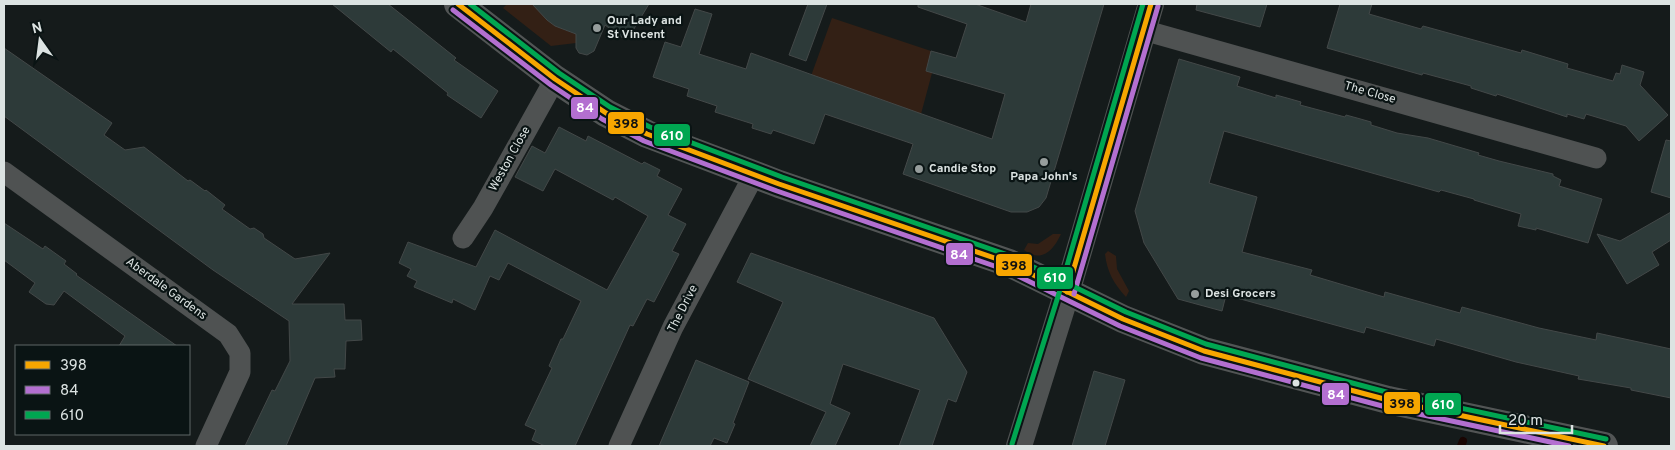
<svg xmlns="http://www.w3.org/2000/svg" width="1675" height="450" viewBox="0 0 1675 450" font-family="Overpass,sans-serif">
<rect width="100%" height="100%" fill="#151b1b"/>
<!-- green -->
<g fill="#332015">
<path d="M507,4h30c7,19 24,25 42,31l-3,8 -25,3 -48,-38z"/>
<path d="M832,18l99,33 -5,20 6,2 -11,41 -110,-38z"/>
<path d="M1053,234h8c-8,17 -19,29 -37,16l4,-7 10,1z"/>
<path d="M1108,251l8,5 1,13 12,22 -3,6c-12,-13 -19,-25 -21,-43z"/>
</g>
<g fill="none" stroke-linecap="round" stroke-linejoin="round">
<!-- stream -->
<path stroke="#190502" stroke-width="8" d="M1461,446l2,-5"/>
</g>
<!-- building -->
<g fill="#2d3a39" stroke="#434848">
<path d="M332,4h56l68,54 -2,2 44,31 -17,27 -34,-23 1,-2 -55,-44 -2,3z"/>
<path d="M532,4h117l-20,33h-8l-16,-12 -11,26 -7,4 -8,-2 -3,-5v-14l-21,-8 -8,-6z"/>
<path d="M808,4h19l-21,57 -17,-6z"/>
<path d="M918,4h57l51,18 5,-18h73l-58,194 -7,9 -12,5h-16l-108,-38 10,-30 -88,-30 -11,30 -41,-14 -2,4 -19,-6 1,-4 -38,-12 2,-6 -30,-10 2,-7 -36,-12 12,-35 16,5 14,-38 17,5 -13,40 47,15 5,-16 241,86 13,-45 -79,-23 5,-20 25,7 11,-34 -49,-17z"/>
<path d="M1197,4h70l-7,23 -64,-17z"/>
<path d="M1340,4h32l-3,10 52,15 2,-3 98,27 1,-3 46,14 -1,4 46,13 3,-8 4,1 2,-9 22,7 -4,13 28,30 -29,26 -13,-15 -40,-12 -2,5 -17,-5v3l-70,-23 -1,2 -25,-8v-2l-48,-13 -1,2 -95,-27z"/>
<path d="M4,48l108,75 -8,12 21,15 19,-3 44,34 2,-1 15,11 1,-1 19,15 -3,4 28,20 4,-1 9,6 1,4 31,21 35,-6 -38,51h52l1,16h16l1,20 -16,1 -1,28h-11l1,8 -20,1 -29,68h-41l27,-56 3,1 15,-30 -1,-40 -76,-51 -209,-154z"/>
<path d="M1179,59l61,18 -3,9 39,12v-3l11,3 14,4 -1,3 45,12 1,-2 11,3 14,4v3l26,8 31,5 51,15 -1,2 21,6 54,13v2l8,4 -2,6 43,13 -14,44 -52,-15v2l-18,-4 3,-12 -47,-14v-1l-33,-9 -2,2 -215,-61 -15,52 48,14 -15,55 70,18 -2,5 74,22 1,-5 75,21 2,-6 77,21 57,12 1,-7 74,16v49l-40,-8v-2l-53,-9 1,-3 -63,-14 -80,-23 -2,7 -68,-19 -2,6 -138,-38 -4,16 -44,-12 -34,-56 -9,-32z"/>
<path d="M559,127l27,14 2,-5 54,28 2,-2 16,8 -3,6 25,13 -14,26 18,9 -14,27 7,3 -25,48 -7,-3 -14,27 -3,-1 -55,121h-30l-13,-6 4,-10 -11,-5 27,-57 -3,-2 12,-27h2l18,-38 -73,-38 -9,17 -9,-4 -15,34 -22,-11 -1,4 -38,-16 3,-6 -10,-5 4,-7 -12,-6 9,-21 68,25 19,-37 112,60 41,-74 -33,-19 -2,3 -58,-31 -12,22 -28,-14 17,-31 13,7z"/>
<path d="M1666,140l5,1v57l-20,-6z"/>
<path d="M1671,212v28l-19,12 7,13 -32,19 -30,-50 23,7z"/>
<path d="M4,223l39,26 2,-3 21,15 -2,3 13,10 -1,1 101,71h-58l6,-10 -61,-45 -10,14 -8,-1 -17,-12 6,-9 -31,-23z"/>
<path d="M751,253l183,65 33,54 -11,30 -8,-3 -16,47h-33l21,-56 -77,-26 -13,40 20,9 -15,33h-25l16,-34 -78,-33 35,-77 -46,-20z"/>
<path d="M696,360l53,22 -16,41 2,1 -8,19 -13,-5 -4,8h-51z"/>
<path d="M1094,371l31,9 -20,66h-33z"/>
</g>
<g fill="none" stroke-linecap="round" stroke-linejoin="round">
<!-- minor -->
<g stroke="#4f5252" stroke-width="21">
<path d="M1143,30l453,128"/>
<path d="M4,172l224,162 12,19v19l-34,74"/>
<path d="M463,238l20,-30 72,-129"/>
<path d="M619,446l54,-119 81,-152"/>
</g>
<!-- tertiary -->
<path stroke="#4f5252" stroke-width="26" d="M1019,446l48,-154 84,-288"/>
<!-- secondary -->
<path stroke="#525555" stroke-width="28" d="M458,4l97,75 51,34 41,21 132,50 230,79 114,56 81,32 184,49 216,46"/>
<!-- bus-1 casing -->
<g stroke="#0a1414" stroke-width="9">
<g id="bus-1">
<path d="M458,4l97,75 51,34 41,21 132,50 230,79 114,56 81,32 184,49 216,46"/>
<path d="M1067,292l84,-288"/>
</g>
</g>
<!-- bus-2 casing -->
<g stroke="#0a1414" stroke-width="9">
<g id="bus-2">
<path d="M453,10l98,75 51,34 42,22 133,50 229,79 114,56 81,32 185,49 183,39"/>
<path d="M1074,294l84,-288"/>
</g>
</g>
<!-- bus-3 casing -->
<g stroke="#0a1414" stroke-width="9">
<g id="bus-3">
<path d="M470,4l89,69 51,34 40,20 132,50 229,79 115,56 80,32 184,49 216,46"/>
<path d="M1012,444l48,-154 83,-286"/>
</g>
</g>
<!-- bus-1 -->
<use href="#bus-1" stroke="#f7a600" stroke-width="5"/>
<!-- bus-2 -->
<use href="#bus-2" stroke="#b36fd0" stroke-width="5"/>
<!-- bus-3 -->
<use href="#bus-3" stroke="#00a651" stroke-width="5"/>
</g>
<!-- markers -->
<g fill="#969d9c" stroke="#0a1414" stroke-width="2">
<circle cx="597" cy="28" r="5"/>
<circle cx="1044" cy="162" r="5"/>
<circle cx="919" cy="169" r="5"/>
<circle cx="1195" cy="294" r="5"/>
</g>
<circle fill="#dce3e2" stroke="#0a1414" stroke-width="2" cx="1296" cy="383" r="4.5"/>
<g text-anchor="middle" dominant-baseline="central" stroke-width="4.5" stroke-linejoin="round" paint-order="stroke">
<!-- poi labels -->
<g font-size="12" font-weight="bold" fill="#dce3e2" stroke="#0a1414" text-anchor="start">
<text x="607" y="21">Our Lady and<tspan x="607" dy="14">St Vincent</tspan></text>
<text x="929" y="169">Candie Stop</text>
<text x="1044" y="177" text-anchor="middle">Papa John's</text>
<text x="1205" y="294">Desi Grocers</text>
</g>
<!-- street labels -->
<g font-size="12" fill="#dce3e2" stroke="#0a1414">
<text transform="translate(1370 93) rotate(16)">The Close</text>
<text transform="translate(510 159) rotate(-61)">Weston Close</text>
<text transform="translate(166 289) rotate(36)">Aberdale Gardens</text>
<text transform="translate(683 309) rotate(-63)">The Drive</text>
</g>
</g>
<g stroke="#0a1414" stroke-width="2">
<rect x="570" y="96" width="29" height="24" rx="5" fill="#b36fd0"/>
<rect x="607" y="111" width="38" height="24" rx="5" fill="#f7a600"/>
<rect x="653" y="123" width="38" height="24" rx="5" fill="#00a651"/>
<rect x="945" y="242" width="29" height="24" rx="5" fill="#b36fd0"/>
<rect x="995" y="253" width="38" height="24" rx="5" fill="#f7a600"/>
<rect x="1036" y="266" width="38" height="24" rx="5" fill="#00a651"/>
<rect x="1321" y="382" width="29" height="24" rx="5" fill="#b36fd0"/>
<rect x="1383" y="391" width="38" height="24" rx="5" fill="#f7a600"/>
<rect x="1424" y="392" width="38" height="24" rx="5" fill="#00a651"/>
</g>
<g font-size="14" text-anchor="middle" font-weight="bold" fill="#fff">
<text x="585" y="112">84</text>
<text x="672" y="140">610</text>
<text x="959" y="259">84</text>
<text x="1055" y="282">610</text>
<text x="1336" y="399">84</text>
<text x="1443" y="409">610</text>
</g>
<g font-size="14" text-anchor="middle" font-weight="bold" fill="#111">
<text x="626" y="128">398</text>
<text x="1014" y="270">398</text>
<text x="1402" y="408">398</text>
</g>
<!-- border -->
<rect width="1675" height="450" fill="none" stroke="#dce3e2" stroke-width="10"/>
<!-- legend -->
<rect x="15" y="345" width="175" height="90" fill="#0a1414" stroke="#5e6766"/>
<rect x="25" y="361" width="25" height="8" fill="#f7a600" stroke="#5e6766"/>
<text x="60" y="370" font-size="15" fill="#dce3e2">398</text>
<rect x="25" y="386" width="25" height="8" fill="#b36fd0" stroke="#5e6766"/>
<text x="60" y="395" font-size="15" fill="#dce3e2">84</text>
<rect x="25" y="411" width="25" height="8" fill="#00a651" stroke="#5e6766"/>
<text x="60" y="420" font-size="15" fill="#dce3e2">610</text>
<!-- north arrow -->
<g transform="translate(40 40) rotate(346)" stroke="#0a1414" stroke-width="4" paint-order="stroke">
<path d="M0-4L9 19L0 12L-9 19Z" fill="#dce3e2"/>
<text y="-8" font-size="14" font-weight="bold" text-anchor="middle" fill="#dce3e2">N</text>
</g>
<!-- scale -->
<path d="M1500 425v8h72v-8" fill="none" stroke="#dce3e2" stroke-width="2.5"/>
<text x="1508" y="425" font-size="15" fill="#dce3e2" stroke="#0a1414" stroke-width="4" paint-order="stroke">20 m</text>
</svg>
